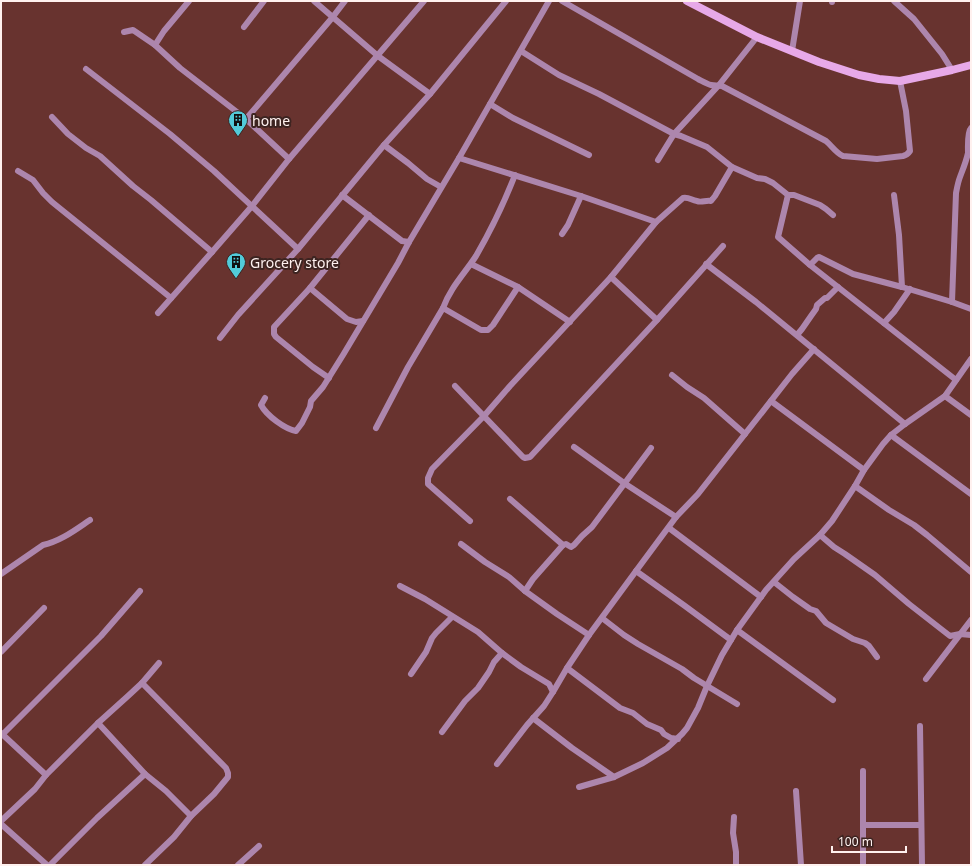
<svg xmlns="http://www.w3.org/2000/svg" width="972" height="866" viewBox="0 0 972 866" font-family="'Noto Sans',sans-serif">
<rect width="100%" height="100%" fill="#68332f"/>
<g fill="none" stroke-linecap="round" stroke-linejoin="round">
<!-- street -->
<g stroke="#ad86ad" stroke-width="6">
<path d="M314,1l64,55 52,38"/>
<path d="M562,1l136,78c4,2 9,5 13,6 4,1 7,0 11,1l104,55c6,5 10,12 17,15l34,3 26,-3c4,-1 5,-2 7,-5l-4,-40 -6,-30"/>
<path d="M894,1l20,18 28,35 10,16"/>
<path d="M832,2v-1"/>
<path d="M244,27l20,-26"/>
<path d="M124,32l9,-2 22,15 25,23 66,51 43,40"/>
<path d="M155,45l9,-14 25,-30"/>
<path d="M521,51l38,24 40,19 75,40 7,2 26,11 25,20 25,11 8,1 8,4 15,12h6l26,10 6,4 7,6"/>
<path d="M792,51l8,-50"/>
<path d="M86,69l84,65 44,37 84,78"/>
<path d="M490,104l23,14 76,37"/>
<path d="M52,117l16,17 18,14 14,8 33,30 18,14 61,52"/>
<path d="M246,119l86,-101 13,-17"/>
<path d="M384,145l24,18 19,16 14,8"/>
<path d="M459,158l122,38 75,26"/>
<path d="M658,160l16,-26 45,-49 38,-48"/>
<path d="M18,171l15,9 10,13 9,9 119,96"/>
<path d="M342,195l60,46 7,1"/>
<path d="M788,195l-10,42 32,28 146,115"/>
<path d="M894,195l5,40 3,52"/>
<path d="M562,234l6,-9 13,-29"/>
<path d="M471,264l47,23 52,35"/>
<path d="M706,264l50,38 149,122"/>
<path d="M810,265l7,-7 2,-1 34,17 49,13 50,15 19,7"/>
<path d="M611,277l46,43"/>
<path d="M310,288l37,31 9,3 7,-1"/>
<path d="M952,302l4,-109c1,-5 2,-11 4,-16 3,-8 6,-15 8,-24 0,-7 -1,-21 3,-25"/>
<path d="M443,308l38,22h7l5,-5 25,-38"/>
<path d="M158,313l54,-61 40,-46 37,-47 135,-158"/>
<path d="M884,323l10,-11 16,-23"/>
<path d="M797,335l5,-6 9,-13 5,-7 1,-4 8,-7h2l11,-11"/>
<path d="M220,338l18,-23 60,-66 86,-104 46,-51 76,-93"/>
<path d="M672,375l15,12 17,11 41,36"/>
<path d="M329,378l-16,-11 -37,-30 -2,-3v-7l36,-39 59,-73"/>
<path d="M455,386l68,71 2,1 5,-1 127,-137 66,-74"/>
<path d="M945,396l26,19"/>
<path d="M265,398l-4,7c6,11 24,24 35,26l6,-8 8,-16 1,-6 12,-14 20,-32 55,-92 11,-21 50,-84 90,-157"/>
<path d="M771,401l93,69"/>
<path d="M376,428l32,-61 35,-59c7,-20 22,-35 33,-52 15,-26 28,-53 39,-81"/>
<path d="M891,435l80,59"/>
<path d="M574,447l50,36 52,34"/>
<path d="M855,486l34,24 25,15 13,10 44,37"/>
<path d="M510,499l53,46"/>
<path d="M470,521l-42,-37v-6l4,-9 52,-53 26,-30 101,-109 45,-55 27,-24c6,-1 8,2 14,3 4,2 9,-1 14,0l4,-5 17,-29"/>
<path d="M669,528l92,69"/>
<path d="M820,535l14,12 11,7 30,21 34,29 41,32 10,-2 11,1"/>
<path d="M461,544l24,18 24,15 16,14 32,23 32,21"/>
<path d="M636,571l49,35 46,34"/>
<path d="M1,574l42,-29c18,-4 32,-15 47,-25"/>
<path d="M774,582l19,15 17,12 6,2 10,12 27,16 12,4 4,3 8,11"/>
<path d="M400,586l25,13 53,33 24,21 19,14 28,17 4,8"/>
<path d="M525,591l8,-12 30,-34 3,-1 5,3 3,-2 8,-9 10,-9 59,-79"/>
<path d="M602,618l22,17 14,9 44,25 12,9 43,26"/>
<path d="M737,630l96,70"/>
<path d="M1,652l43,-44"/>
<path d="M567,668l53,40 13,5 14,11 14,6 3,4 7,4 7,1"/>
<path d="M411,674l15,-22 6,-14 4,-5 16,-16"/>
<path d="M926,679l45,-59"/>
<path d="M142,683l17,-20"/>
<path d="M533,718l39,30 42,29"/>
<path d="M98,723l47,51 21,17 25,25"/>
<path d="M920,726l2,139"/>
<path d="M442,732l23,-31 13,-13 11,-16 5,-10 8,-9"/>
<path d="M1,733l45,42"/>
<path d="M3,734l98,-98 39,-45"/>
<path d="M497,764l30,-39 17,-19 9,-14 14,-24 22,-33 47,-64 40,-54 22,-23 94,-120 22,-25"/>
<path d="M863,771v94"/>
<path d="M579,787l35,-10 29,-14 24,-15 15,-14 5,-6 11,-20 9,-22 15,-31 15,-25 29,-40 28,-31 26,-24 12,-14 23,-35 9,-16 19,-26 8,-9 14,-11 40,-28 26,-37"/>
<path d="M796,791l5,74"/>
<path d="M734,817l-1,16 3,19v13"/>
<path d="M1,821l34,-32 11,-14 52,-52 30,-27 14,-13 84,85 2,5v4l-14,17 -23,22 -17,21 -29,28"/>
<path d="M1,824l46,41"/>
<path d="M864,825h57"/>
<path d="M50,865l47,-47 48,-44"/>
<path d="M238,865l21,-19"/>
</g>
<!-- secondary -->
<path stroke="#e7a9e8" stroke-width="8" d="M687,1l70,36 62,25 40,13 20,4 21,2 52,-11 19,-5"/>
</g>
<!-- icons -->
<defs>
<g id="building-pin" transform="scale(1)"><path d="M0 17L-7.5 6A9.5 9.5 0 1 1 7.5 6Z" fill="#52cbd9" stroke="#3d2421"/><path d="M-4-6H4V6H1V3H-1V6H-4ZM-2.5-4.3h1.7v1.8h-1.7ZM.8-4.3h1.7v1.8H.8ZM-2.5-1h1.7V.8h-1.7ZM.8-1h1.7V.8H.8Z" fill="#111"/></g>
</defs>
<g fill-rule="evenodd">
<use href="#building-pin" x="238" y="120"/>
<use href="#building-pin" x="236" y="262"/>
</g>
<g text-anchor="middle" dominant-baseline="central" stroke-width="4" stroke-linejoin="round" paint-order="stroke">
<!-- poi labels -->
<g font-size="14" fill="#fff1ef" stroke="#3d2421" text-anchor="start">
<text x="252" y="120">home</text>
<text x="250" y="262">Grocery store</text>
</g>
</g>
<!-- border -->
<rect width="972" height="866" fill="none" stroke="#fff1ef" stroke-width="4"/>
<!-- scale -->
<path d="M832 846v6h74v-6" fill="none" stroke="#fff1ef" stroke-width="2"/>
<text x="838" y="846" font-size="12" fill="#fff1ef" stroke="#3d2421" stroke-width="3" paint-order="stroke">100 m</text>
</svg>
